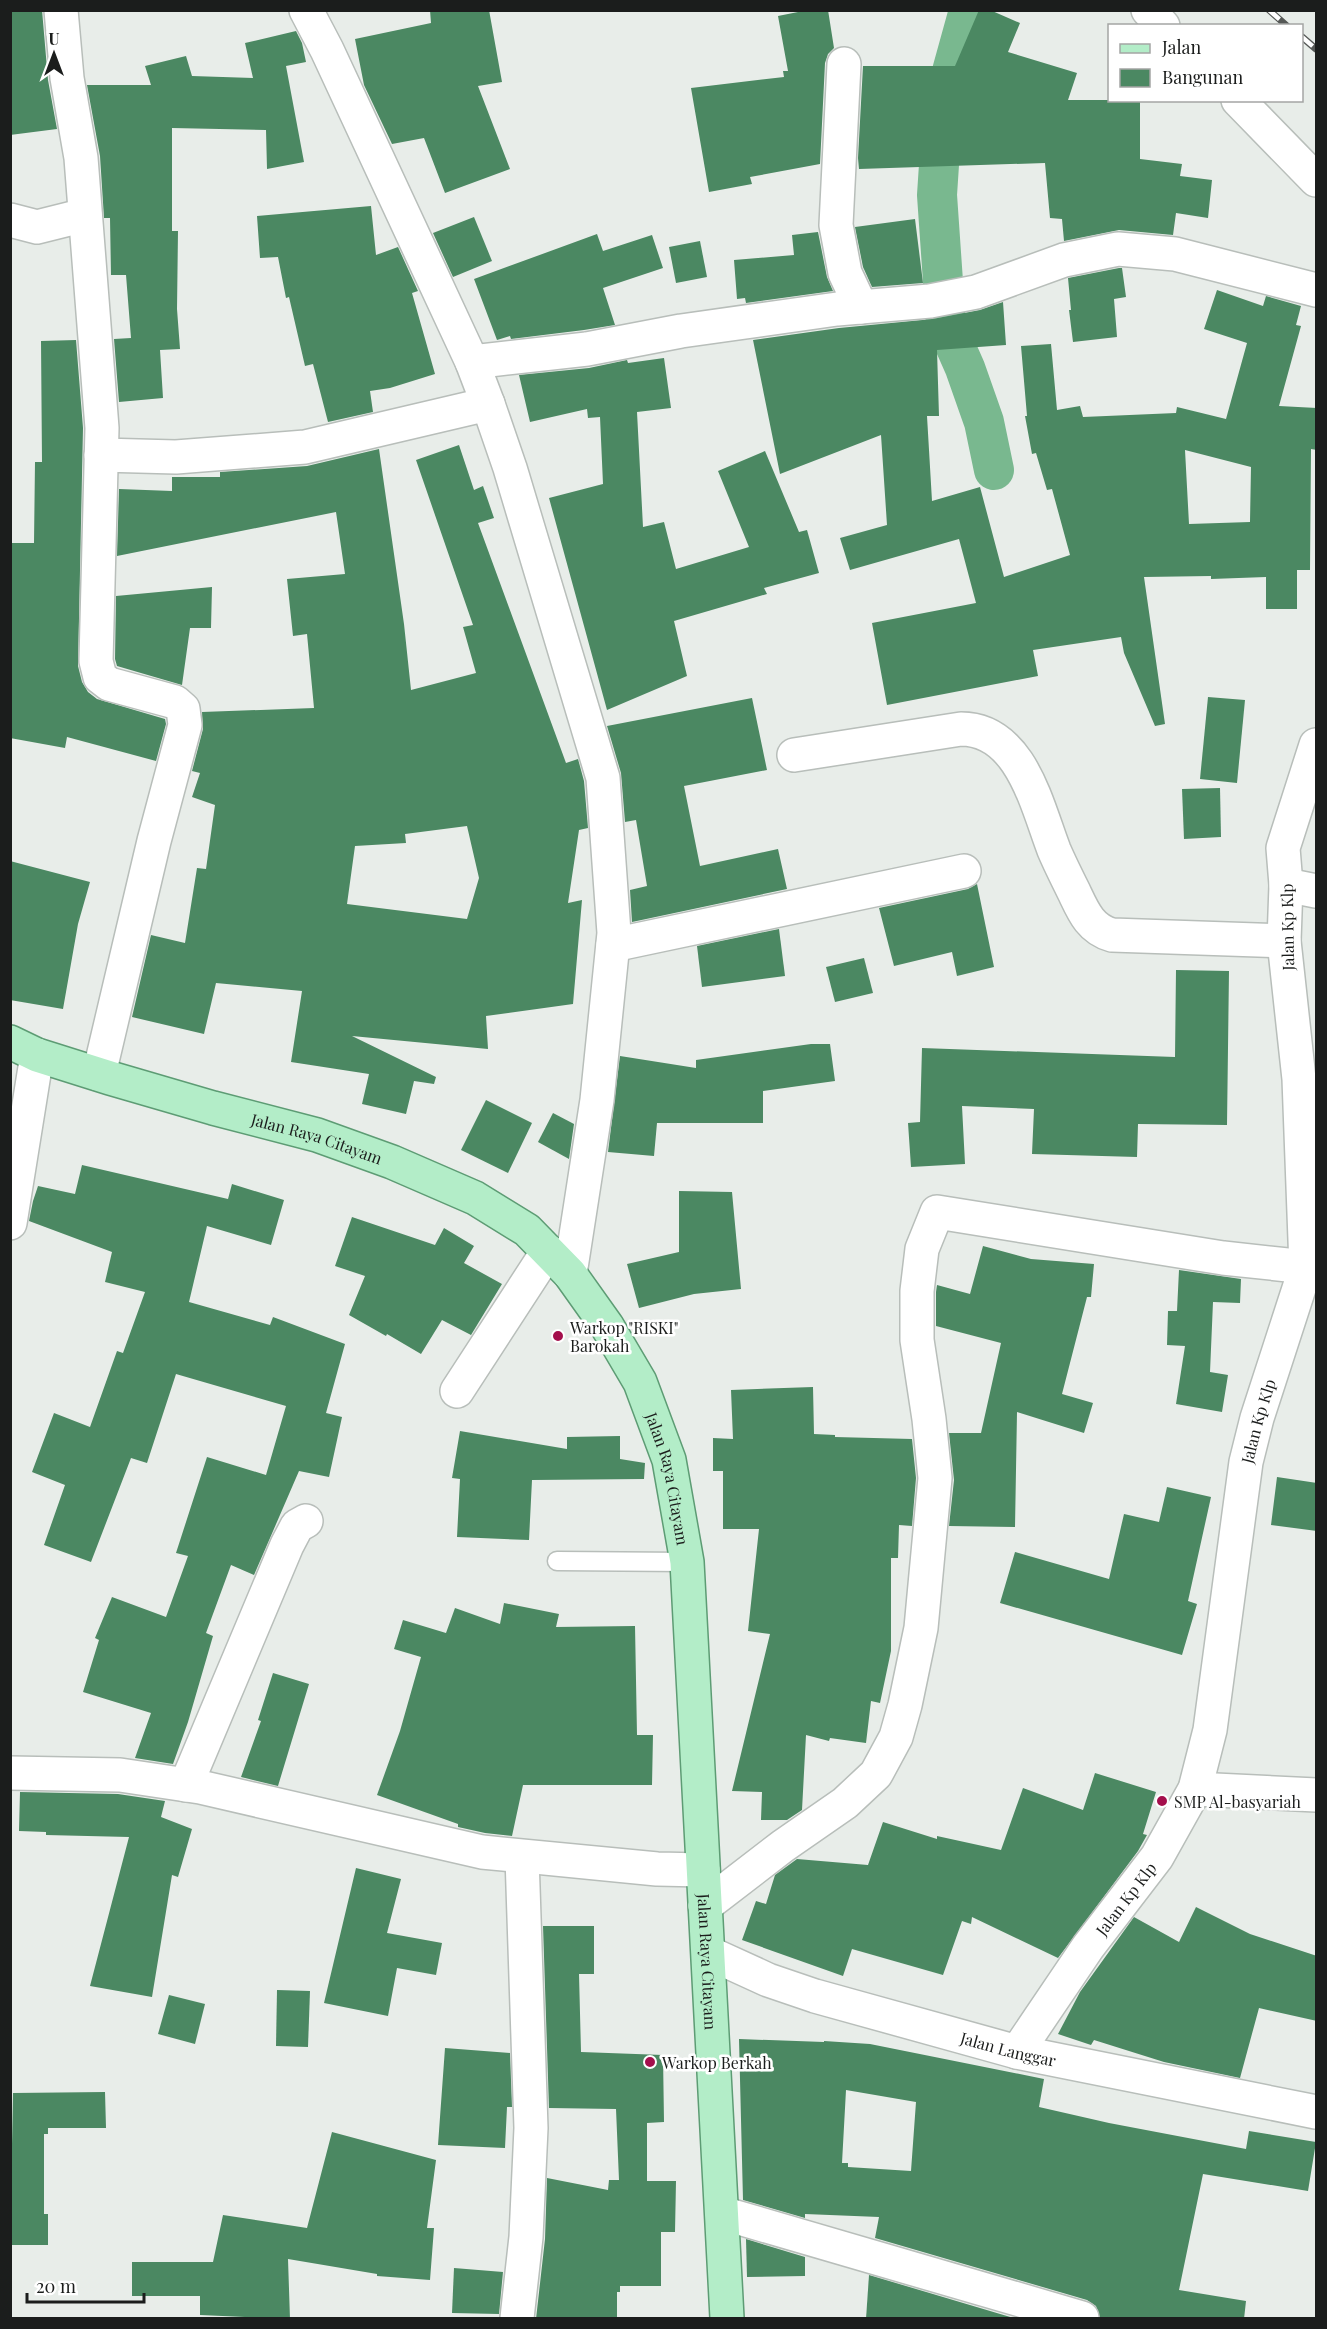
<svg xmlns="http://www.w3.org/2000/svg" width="1327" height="2329" viewBox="0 0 1327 2329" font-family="'Playfair Display',serif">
<rect width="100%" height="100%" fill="#e8ede9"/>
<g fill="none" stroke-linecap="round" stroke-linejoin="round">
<!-- canal -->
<path stroke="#79b88f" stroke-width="40" d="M969,10l-26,94 -6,91 9,130 19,43 19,54 10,48"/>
</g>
<!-- building -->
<g fill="#4b8862" fill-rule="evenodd">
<path d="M10,10h32l6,70 9,49 -47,6z"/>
<path d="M430,10h59l13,72 -24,4 32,83 -65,24 -21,-55 -32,6 -28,-59 -9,-46 76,-16z"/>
<path d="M808,10h20l6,38 -6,6 -3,9 -5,101 -70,13 2,7 -43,8 -18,-104 93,-11 -1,-6h5l-10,-55z"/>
<path d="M979,10h11l30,13 -12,29 69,21 -9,27h72v59l42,5 -2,12 32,4 -4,38 -32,-5 -3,22 -54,-5 -55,11 -2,-22 -12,-1 -5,-55 -186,6 -1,-11 5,-92h92z"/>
<path d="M296,31l6,12 4,19 -20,4 18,96 -37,7 -1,-39 -94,-2v103h6l-1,78 3,40 -20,1 3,48 -44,4 -5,-63 17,-1 -5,-63h-15l-1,-57h-6l-4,-62 -13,-71h64l-6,-19 41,-10 6,20 61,2 -8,-35z"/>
<path d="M371,206l5,49 22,-8 20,44 -6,2 23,81 -45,14 -20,3 3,21 -45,10 -15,-58 -8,2 -16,-69 -3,1 -8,-41 -18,1 -3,-42z"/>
<path d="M474,217l18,44 -39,16 -20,-44z"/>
<path d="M915,219l8,64 -51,4 -9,-20 -8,-40z"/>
<path d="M818,232l9,45 6,14 -87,12 -1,-5 -8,1 -3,-39 60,-5 -2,-20z"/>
<path d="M597,234l6,17 49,-16 11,33 -60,20 12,37 -31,5 -73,9 -1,-3 -13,4 -23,-61z"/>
<path d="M700,241l7,36 -31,6 -7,-36z"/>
<path d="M1119,268h3l4,29 -12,2 3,38 -44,5 -4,-32h2l-3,-32z"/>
<path d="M1217,290l46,16 3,-10 35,10 -5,19 5,1 -22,80 38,2v42l-6,-1 -1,121h-13v39h-31v-32l-55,2v-3l-67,1 21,147 -10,2 -31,-73 -3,-16 -88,13 5,26 -151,29 -15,-82 104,-20 -17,-64 -109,31 -10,-32 47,-13 -6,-90 -101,39 -27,-134 86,-12 94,-9 47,-9 23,-8 3,43 -69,5 2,66h-12l5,85 48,-14 24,90 66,-22 -18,-66 -5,1 -11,-37 -4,1 -7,-38h2l-6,-70 30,-2 6,66 23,-4 3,11 93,-4 1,-6 49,12 21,-76 -43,-14zM1185,450l66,17 -1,55 -61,2z"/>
<path d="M76,340l7,88 -5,238 4,16 6,10 9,7 68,20 1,5 -10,37 -89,-24 -2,11 -55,-10v-195h24l1,-81h7l-1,-121z"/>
<path d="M664,358l7,50 -34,4 6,115 21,-5 12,47 73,-22 -31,-76 47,-20 34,81 8,-2 12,43 -55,15 3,6 -93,27 13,55 -80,34 -58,-212 54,-14 -3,-67 -12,1 -1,-9 -57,13 -11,-47 70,-7 38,-8 1,3z"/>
<path d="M459,445l15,45 9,-4 11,32 -16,5 88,240 12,-4 6,22 4,47 -9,2 -11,73 14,-3 -9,104 -87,12 2,33 -136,-13 84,41 -2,7 -20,-3 -8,33 -44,-10 7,-30 -78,-12 11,-71 -86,-8 -12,51 -72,-17 19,-82 34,8 12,-75 9,1 9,-64 -23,-8 8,-24 -8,-2 11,-42 -1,-17 112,-4 -7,-74 -14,2 -6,-57 58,-5 -9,-62 -219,44 2,-67 53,2v-14h48v-5l87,-6 72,-17 25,175 7,66 65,-17 -13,-46 10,-2 -57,-165zM467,826l12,52 -12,41 -120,-15 8,-58 51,-3 -1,-9z"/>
<path d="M212,587l-1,41h-21l-8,57 -65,-19 -2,-7 1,-63z"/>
<path d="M1208,697l37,3 -8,83 -37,-4z"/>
<path d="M752,698l15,72 -83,16 16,80 78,-17 9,40 -155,33 -2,-32 17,-4 -11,-66 -11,2 -4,-49 -14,-47z"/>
<path d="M1220,788l1,49 -37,2 -2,-50z"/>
<path d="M10,861l80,21 -12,42 -15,85 -53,-9z"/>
<path d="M977,884l17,83 -37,9 -5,-24 -58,14 -15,-58 89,-19z"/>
<path d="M779,929l6,47 -83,11 -5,-41z"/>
<path d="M864,958l9,35 -38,9 -9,-35z"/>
<path d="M1176,970l53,1 -2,154 -89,-1 -1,33 -105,-3 2,-45 -72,-3 3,58 -54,3 -3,-44 12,-1 2,-74 253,9z"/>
<path d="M811,1044h19l5,37 -72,10v32h-106l-3,33 -46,-4 12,-96 76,12v-8z"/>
<path d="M486,1100l46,23 -24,50 -47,-23z"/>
<path d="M553,1113l21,11 -5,35 -31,-17z"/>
<path d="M82,1165l146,34 4,-15 52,16 -13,45 -64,-19 -18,76 81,23 3,-8 72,27 -19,69 16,4 -13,60 -30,-6 -45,104 -23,-10 -25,68 7,3 -25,86 -15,42 -38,-6 16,-45 -68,-21 16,-52 -4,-2 17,-41 54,20 22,-61 -12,-3 31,-96 59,18 20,-69 -110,-32 -29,89 -16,-5 -40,104 -47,-17 21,-60 -33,-13 22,-59 36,14 27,-76 6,2 22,-61 -40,-10 7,-30 -83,-31 4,-20 5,-15 37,8z"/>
<path d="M679,1191l53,1 9,97 -47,5 -55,14 -12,-44 52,-12z"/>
<path d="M352,1217l83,28 9,-17 30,18 -10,17 38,21 -31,51 -29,-15 -21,34 -34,-20 -1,2 -37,-21 16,-39 -30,-10z"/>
<path d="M983,1246l48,13 63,5 -3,33h-4l-25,97 31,9 -9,30 -67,-21 -2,115 -66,-1 5,-46 -5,-47h32l20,-90 -65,-17v-34l1,-7 33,9z"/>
<path d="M1179,1270l62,9 -1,24 -27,-1 -3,70 18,3 -6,37 -46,-8 9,-58 -18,-1 1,-34h9z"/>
<path d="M813,1387l1,47 21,1v2l77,2 4,39 -4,48 -13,-1 -1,33h-7v93l-11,52 -9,-2 -5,42 -36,-5 -1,3 -23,-6 -4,75 -15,10h-26l1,-28 -30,-1 38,-157 -22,-3 11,-102h-36v-58h-10v-33l20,1 -2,-49z"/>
<path d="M460,1431l107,18v-12l53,-1v23l25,4 -1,16 -112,1 -3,60 -72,-3 3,-58 -8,-1z"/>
<path d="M1277,1477l40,6v48l-46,-6z"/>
<path d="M1167,1487l44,10 -23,104 9,3 -15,51 -182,-52 15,-51 94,27 15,-65 35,8z"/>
<path d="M504,1603l55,11 -3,13 79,-1 2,109h16l-1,50h-129l-11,51 -27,-3 -27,-6v-3l-81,-29 23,-64 21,-74 -27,-8 9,-29 43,13 9,-25 45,16z"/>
<path d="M273,1673l36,11 -31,102 -37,-9 20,-56 -3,-1z"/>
<path d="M1095,1773l61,19 -13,42 4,1 -9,16 -80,107 -86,-41 -1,7 -9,-3 -19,54 -91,-26 -9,27 -101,-36 14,-39 10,3 9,-29 22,-16 71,6 15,-43 54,17v-3l64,14 22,-62 60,22z"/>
<path d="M20,1792l98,2 47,7 -4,16 31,12 -14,48 -6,-2 -20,122 -62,-11 39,-149 -83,-2v-3l-27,-1z"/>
<path d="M356,1868l45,11 -14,54 55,10 -6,32 -39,-7 -9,48 -64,-13z"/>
<path d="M1196,1907l54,27 67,22v65l-58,-13 -19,70 -76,-16 -70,-22 -3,5 -33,-11 22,-42 54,-75 45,25z"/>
<path d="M543,1926h51v48h-15l2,78 82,3 1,67 -17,1v58h29l-1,51h-14v54h-41v6h-3v27h-81l9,-80 2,-61 61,12 1,-10h10l-3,-71 -67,-1z"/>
<path d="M277,1990l33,1 -2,56 -32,-1z"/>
<path d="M169,1995l36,9 -10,40 -37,-10z"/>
<path d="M739,2039l85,3v-1l46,3 174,35 -5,28 70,16 137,26 3,-18 67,11 -8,49 -105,-17 -24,116 67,11 -2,18h-144l-4,-13 -9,-6 -212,-62 4,-21 -74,-3v4l-62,-18zM846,2090l70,12 -5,69 -63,-4v-4h-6z"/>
<path d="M445,2048l65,5 2,54h-5l-2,41 -67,-3z"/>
<path d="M105,2092l1,36h-58v6h-4v80h4v31h-38l3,-152z"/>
<path d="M332,2132l104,28 -9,68h7l-4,52 -53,-4v-2l-89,-15 2,60 -90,-4v-19h-68v-34h81l10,-47 84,13z"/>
<path d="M746,2239l59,18v19l-58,1z"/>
<path d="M454,2268l49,4 -4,42 -47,-1z"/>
<path d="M869,2275l148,44h-151z"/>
</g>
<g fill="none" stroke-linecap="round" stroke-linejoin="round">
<!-- lane casing -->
<g stroke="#b8beba" stroke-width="21">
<path id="lane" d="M557,1561l130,1"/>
</g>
<!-- street casing -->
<g stroke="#b8beba" stroke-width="36">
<g id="street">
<path d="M61,10l6,68 14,80 21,270 -6,233 4,16 9,7 66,18 8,7 2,16 -31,116 -55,233"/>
<path d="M306,10l21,40 145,312 16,42 22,64 93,310 11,155 -17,167 -27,174"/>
<path d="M1148,10l15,16"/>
<path d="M844,64l-8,161 9,48 16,34"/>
<path d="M1238,100l78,80"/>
<path d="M10,220l27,7 48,-12"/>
<path d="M472,362l115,-13 94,-18 156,-22 93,-8 46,-9 88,-32 54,-11 57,5 141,36"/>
<path d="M101,455l75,2 129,-10 183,-43"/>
<path d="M794,755l167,-26c60,0 76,77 93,121 6,14 13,28 20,42 9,19 16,37 38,43l172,6"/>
<path d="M1286,885l30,6"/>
<path d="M613,945l351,-74"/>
<path d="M10,1223l27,-168"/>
<path d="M457,1391l91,-140"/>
<path d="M10,1773l110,2 80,12 282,65 175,17 46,1"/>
<path d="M186,1785l101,-240 10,-19 9,-5"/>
<path d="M1195,1789l121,6"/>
<path d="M705,1906l78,-60 62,-43 31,-29 20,-37 9,-32 16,-77 14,-150 -6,-59 -12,-79v-49l5,-42 15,-37 286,46 93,10"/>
<path id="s1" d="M709,1953l59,27 47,16 202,56 299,60"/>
<path id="s2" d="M1017,2052l71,-105 69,-90 38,-68 15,-59 36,-268 11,-44 49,-151 -7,-188 -15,-138 2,-56 -3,-37 33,-103"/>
<path d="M722,2213l360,105"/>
<path d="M517,2318l9,-81 5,-109 -9,-271"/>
</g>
</g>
<!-- primary casing -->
<g stroke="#5d9c74" stroke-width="36">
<g id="primary">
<path id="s3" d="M10,1042l27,13 73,23 103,30 104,27 75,27 83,36 52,32 43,44 37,52 33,56 29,78 18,102 40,756"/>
</g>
</g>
<!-- lane -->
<use href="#lane" stroke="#fff" stroke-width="18"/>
<!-- street -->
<use href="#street" stroke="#fff" stroke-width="33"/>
<!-- primary -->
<use href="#primary" stroke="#b3edc8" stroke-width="33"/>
<!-- rail casing -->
<g stroke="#555856" stroke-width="7">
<g id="rail">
<path d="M1269,10l18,16"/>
<path d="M1302,37l14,12"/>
</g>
</g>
<!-- rail -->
<use href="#rail" stroke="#fff" stroke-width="4.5" stroke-dasharray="14" stroke-linecap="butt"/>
</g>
<!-- markers -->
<g fill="#a40f4c" stroke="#fff" stroke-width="2">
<circle cx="558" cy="1336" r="6"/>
<circle cx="1162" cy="1801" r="6"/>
<circle cx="650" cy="2062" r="6"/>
</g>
<g text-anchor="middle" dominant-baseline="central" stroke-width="5" stroke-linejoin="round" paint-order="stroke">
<!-- street labels -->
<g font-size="16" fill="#1b1d1c" stroke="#fff">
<text transform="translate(1287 927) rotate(-91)">Jalan Kp Klp</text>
<text stroke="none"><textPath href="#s3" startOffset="322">Jalan Raya Citayam</textPath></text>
<text stroke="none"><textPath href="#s2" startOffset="692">Jalan Kp Klp</textPath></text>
<text stroke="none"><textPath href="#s3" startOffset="844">Jalan Raya Citayam</textPath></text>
<text stroke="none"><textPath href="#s2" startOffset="188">Jalan Kp Klp</textPath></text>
<text stroke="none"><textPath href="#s3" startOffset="1330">Jalan Raya Citayam</textPath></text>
<text stroke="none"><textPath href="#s1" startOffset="315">Jalan Langgar</textPath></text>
</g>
<!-- poi labels -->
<g font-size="16" fill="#1b1d1c" stroke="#fff" text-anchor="start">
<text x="570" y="1327">Warkop "RISKI"<tspan x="570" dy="18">Barokah</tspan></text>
<text x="1174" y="1801">SMP Al-basyariah</text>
<text x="662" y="2062">Warkop Berkah</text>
</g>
</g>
<!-- border -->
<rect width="1327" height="2329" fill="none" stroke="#1b1d1c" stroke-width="24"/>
<!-- legend -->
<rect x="1108" y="24" width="195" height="78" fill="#ffffff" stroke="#a4a5a4" stroke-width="1.5"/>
<rect x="1120" y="44" width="30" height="9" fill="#b3edc8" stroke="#a4a5a4" stroke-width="1.5"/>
<text x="1162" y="54" font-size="18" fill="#1b1d1c">Jalan</text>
<rect x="1120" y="69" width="30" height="18" fill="#4b8862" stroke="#a4a5a4" stroke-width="1.5"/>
<text x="1162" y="84" font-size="18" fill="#1b1d1c">Bangunan</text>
<!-- north arrow -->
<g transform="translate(54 54)" stroke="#ffffff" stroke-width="4.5" paint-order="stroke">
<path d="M0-4.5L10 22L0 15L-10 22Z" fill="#1b1d1c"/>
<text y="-9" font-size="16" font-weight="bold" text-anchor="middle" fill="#1b1d1c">U</text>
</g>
<!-- scale -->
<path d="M27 2293v9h117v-9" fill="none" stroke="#1b1d1c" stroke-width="3"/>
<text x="36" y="2293" font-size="18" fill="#1b1d1c" stroke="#ffffff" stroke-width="4.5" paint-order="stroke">20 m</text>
</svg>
